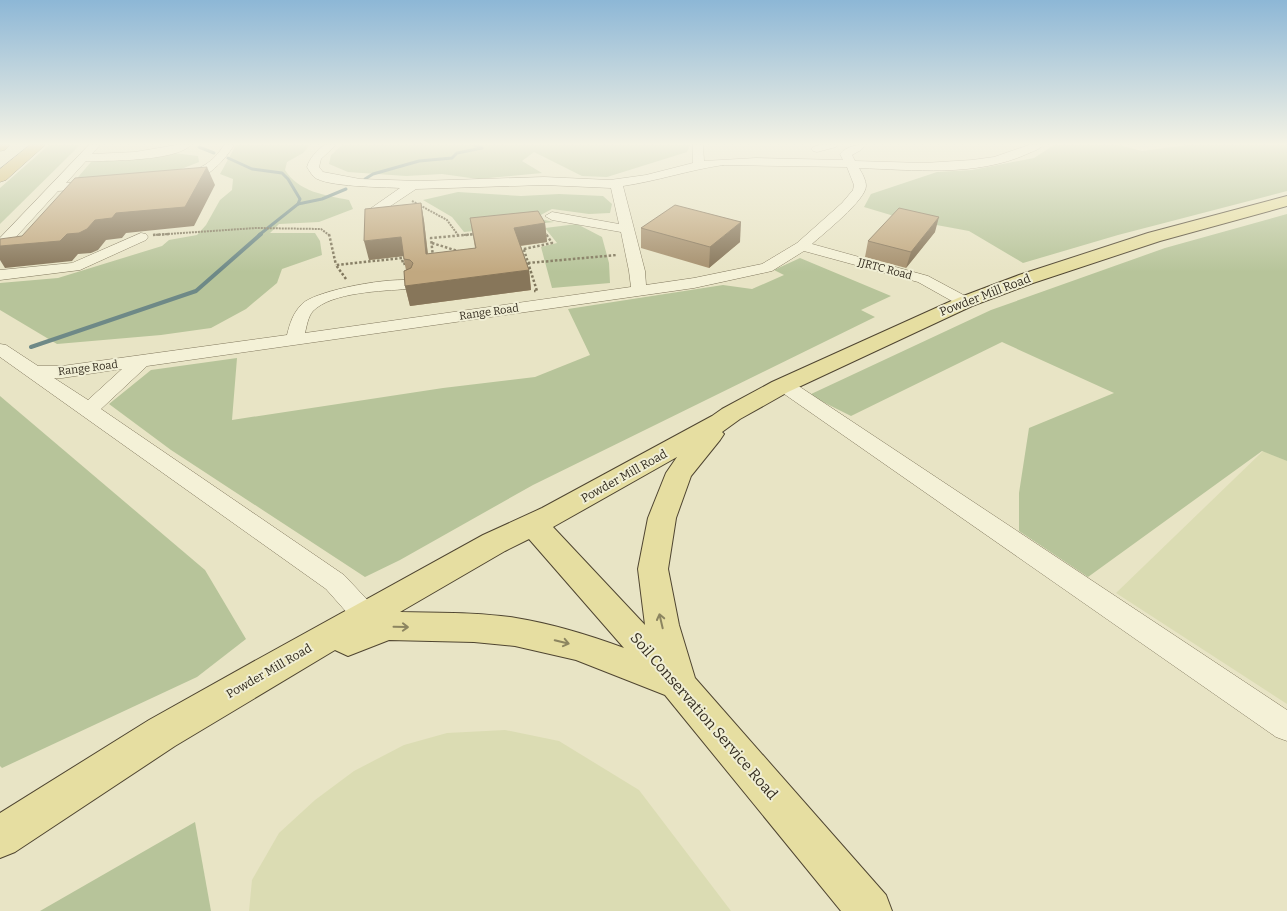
<svg xmlns="http://www.w3.org/2000/svg" width="1287" height="911" viewBox="0 0 1287 911" font-family="Bitter,serif">
<rect width="100%" height="100%" fill="#e8e4c5"/>
<!-- farmland -->
<g fill="#dbdcb3">
<path d="M1263,451l24,10v243l-171,-111z"/>
<path d="M505,730l54,11 80,49 92,121h-482l3,-31 27,-47 36,-33 39,-29 50,-26 43,-12z"/>
</g>
<!-- green -->
<g fill="#b7c49a">
<path d="M49,145h31l-80,79v-36z"/>
<path d="M236,145h74l-7,8 -16,9 -2,8c14,22 39,25 64,30l4,9 -34,13 -40,2 -9,9h45l5,8 2,14 -40,14 -5,14 -31,26 -35,19 -50,7 -104,9 -57,-34v-27l58,-5 104,-32 7,-6 28,-5 9,-10 14,-25 12,-10 1,-11 -13,-5z"/>
<path d="M342,145h348l-3,7 -80,25 -25,-1 -48,-24 -12,9 20,12 -64,6 -36,-5 -36,2 -58,-4 -19,-8 2,-9z"/>
<path d="M1054,145h65l23,6 45,-6h100v46l-169,44 -95,28 -54,-32 -65,-12 -40,-12 7,-13 66,-22 35,-2 62,-12z"/>
<path d="M173,153l25,3 1,6 -28,11 -98,10 18,-21z"/>
<path d="M458,192l63,4 38,-2 44,2 9,8 -2,9 -21,1 -37,-5 -17,9 19,4 -90,10 -12,-15 -29,-17z"/>
<path d="M1287,214v247l-25,-10 -174,126 -69,-46v-38l10,-65 85,-35 -112,-51 -151,74 -42,-21 182,-85 174,-62z"/>
<path d="M577,224l25,13 7,26 1,20 -58,5 -11,-41 16,-4 -12,-15z"/>
<path d="M800,258l91,38 -30,14 14,7 -342,168 -133,75 -35,17 -194,-127 -62,-46 42,-34 86,-12 -5,62 211,-32 92,-11 55,-22 -22,-46 155,-24 29,4 32,-14 -10,-5z"/>
<path d="M0,396l205,174 41,69 -49,38 -195,91 -2,-2z"/>
<path d="M195,822l16,89h-171z"/>
</g>
<g fill="none" stroke-linecap="round" stroke-linejoin="round">
<!-- stream-far1 -->
<g stroke="#6e8987" stroke-width="3">
<path d="M199,147l15,6"/>
<path d="M228,158l24,11 30,4 6,6 12,20 -2,5 -39,31"/>
<path d="M365,179l8,-5 46,-13 33,-3 5,-5 25,-5 -8,-3"/>
<path d="M298,204l24,-5 24,-10"/>
</g>
<!-- stream -->
<path stroke="#6e8987" stroke-width="4" d="M31,347l165,-56 65,-57"/>
<!-- minor casing -->
<g stroke="#80775d" stroke-width="1">
<g id="minor">
<path d="M89,145h11l-8,9 43,-2 41,-7h15c-15,16 -82,16 -105,16l-20,22 29,-2 6,4 -2,3 -41,3 -53,58 -5,1v-12z"/>
<path d="M224,145h10c-10,17 -33,41 -55,36l-2,-3 2,-3c20,-5 34,-12 45,-30z"/>
<path d="M324,145h12l-15,14 -2,8 4,5 37,7 59,2 125,-4 66,3 36,-5 47,-12v-18h10l1,16 52,-3 87,2 -3,-6c7,-8 16,-9 25,-9l-4,5 -9,5 3,6 69,2 48,-3 22,-3 35,-12h14c-4,5 -10,6 -16,9 -51,23 -114,16 -168,14 3,5 7,12 7,18 0,14 -43,48 -54,58l116,32 43,23 2,3 -2,3h-12l-41,-23 -114,-31 -32,20 -78,17 -547,78 -46,43 243,166 31,33 4,8 -4,8 -9,3 -9,-3 -31,-35 -326,-232v-13l6,1 32,21h24l225,-31c3,-12 6,-22 15,-31 14,-14 92,-28 112,-23l2,3 -2,3 -6,2c-26,2 -76,3 -95,22 -5,6 -6,14 -8,22l326,-46 -2,-16 -8,-39 -69,-12 -7,-4 7,-4 67,12 -8,-36 -67,-3 -128,4 -33,22h18l2,3 -2,3 -18,3 -16,-9 33,-23c-17,-1 -74,-1 -86,-11 -3,-3 -5,-7 -7,-10 3,-10 10,-16 17,-22zM723,165l124,2 7,18 -1,5 -11,13 -45,40 -35,21 -68,14 -48,7 -1,-14 -22,-85c34,-5 66,-16 100,-21zM122,369l-34,31 -34,-22h8z"/>
<path d="M820,145h17l-1,2 -19,5 -4,-1 -2,-2 2,-2z"/>
<path d="M141,233l5,1 2,3 -2,3 -66,30 -80,10v-10l72,-7z"/>
<path d="M784,379l7,2 496,329v31l-11,-4 -499,-348 -2,-4 2,-4z"/>
</g>
</g>
<!-- major casing -->
<g stroke="#4f4531" stroke-width="2">
<path id="major" d="M1287,196v10l-127,35 -127,42 -61,23 -184,86 -48,27 -18,13 2,2 -4,6 -29,36 -15,42 -8,51 11,56 16,53 191,217 6,16h-51l-176,-216 -89,-35 -61,-14 -41,-4 -85,-2 -41,16 -13,-6 -160,96 -160,106 -15,6v-45l149,-93 111,-62 223,-123 59,-27 170,-92 10,-7 50,-27 186,-84 61,-23 129,-42zM677,457l-11,16 -18,45 -10,51 7,56 -92,-98zM529,539l95,109c-35,-13 -71,-24 -108,-30 -38,-6 -78,-5 -116,-6l105,-61z"/>
</g>
<!-- highway casing -->
<g stroke="#4f4531" stroke-width="1">
<g id="highway">
<path d="M0,145h10l-5,5 -5,1z"/>
<path d="M30,145h15l-39,35 -6,2v-13z"/>
</g>
</g>
<!-- path-far1 -->
<g stroke="#80775d" stroke-width="2" stroke-dasharray="2 1" stroke-linecap="butt">
<path d="M412,201l35,19 11,15"/>
<path d="M545,233l1,2"/>
<path d="M153,235l103,-7 65,1 8,6"/>
<path d="M464,235l12,-1"/>
</g>
<!-- path -->
<g stroke="#80775d" stroke-width="2.5" stroke-dasharray="2.5 2" stroke-linecap="butt">
<path d="M329,234l7,31"/>
<path d="M153,235l17,-1"/>
<path d="M432,243l29,9"/>
<path d="M524,249l28,-6 -6,-9"/>
<path d="M519,250h5l13,41h-3"/>
<path d="M433,257l-2,-19 45,-4"/>
<path d="M528,263l89,-8"/>
<path d="M346,279l-10,-14 66,-7 1,6 6,-1"/>
</g>
<!-- minor -->
<use href="#minor" fill="#f4f1d7" fill-rule="evenodd"/>
<!-- major -->
<use href="#major" fill="#e6dea1" fill-rule="evenodd"/>
<!-- highway -->
<use href="#highway" fill="#ccb260" fill-rule="evenodd"/>
</g>
<!-- wall -->
<g fill="#a6906e">
<path d="M421,203l3,18 4,33 47,-6 -5,-30 75,5 2,19 -26,4 8,24 2,20 -121,16 -5,-20 1,-16 -3,-14 -34,4z"/>
<path d="M641,228l99,14 -31,26 -68,-20z"/>
<path d="M935,232l-29,36 -41,-11 3,-16z"/>
</g>
<!-- shaded-wall -->
<g fill="#87765a">
<path d="M207,167l8,18 -21,41 -68,7 -4,5 -16,2 -8,10 -7,3 -13,1 -6,7 -67,7 -5,-8v-14l67,-12 28,-14 21,-7z"/>
<path d="M421,203l3,18 6,53 -4,-20z"/>
<path d="M939,217l-4,15 -29,36 5,-16z"/>
<path d="M741,222l-1,20 -31,26 1,-21z"/>
<path d="M545,223l2,19 -30,4 -3,-18z"/>
<path d="M401,237l4,19 -36,4 -5,-19z"/>
<path d="M529,270l2,20 -121,16 -5,-20z"/>
</g>
<!-- building -->
<g fill="#c1a880" stroke="#87765a">
<path d="M207,167l-22,40 -69,6 -4,5 -17,2 -8,9 -8,4 -12,1 -7,7 -60,5v-7l22,-3 53,-58z"/>
<path d="M421,203l5,51 50,-6 -6,-30 68,-7 7,12 -31,5 15,42 -124,16 -1,-15 7,-3 2,-5 -3,-3 -6,-1 -3,-22 -37,4 1,-32z"/>
<path d="M675,205l66,17 -31,25 -69,-19z"/>
<path d="M899,208l40,9 -28,35 -43,-11z"/>
</g>
<!-- one-way arrows -->
<defs><path id="oneway-shaft" d="M-6 0H5M1.5-3L5.5 0L1.5 3" fill="none" stroke-width="1.6" stroke-linecap="round" stroke-linejoin="round" transform="scale(1.25)"/></defs>
<g stroke="#8c8560">
<use href="#oneway-shaft" transform="translate(661 621) rotate(-103)"/>
<use href="#oneway-shaft" transform="translate(401 627) rotate(1)"/>
<use href="#oneway-shaft" transform="translate(562 642) rotate(14)"/>
</g>
<!-- sky -->
<linearGradient id="sky" x2="0" y2="1"><stop stop-color="#8db7d6"/><stop offset="0.53" stop-color="#f5f3e5"/><stop offset="1" stop-color="#f5f3e5" stop-opacity="0"/></linearGradient>
<rect width="1287" height="272" fill="url(#sky)"/>
<g text-anchor="middle" dominant-baseline="central" stroke-width="4" stroke-linejoin="round" paint-order="stroke">
<!-- far-street labels -->
<g font-size="11" fill="#332c1f" stroke="#f0eed4">
<text transform="translate(885 269) rotate(15)">JJRTC Road</text>
<text transform="translate(489 312) rotate(-8)">Range Road</text>
<text transform="translate(88 368) rotate(-7)">Range Road</text>
</g>
<!-- street labels -->
<g font-size="12" fill="#332c1f" stroke="#f0eed4">
<text transform="translate(985 295) rotate(-21)">Powder Mill Road</text>
<text transform="translate(624 476) rotate(-29)">Powder Mill Road</text>
<text transform="translate(269 671) rotate(-30)">Powder Mill Road</text>
</g>
<!-- near-street labels -->
<g font-size="15" fill="#332c1f" stroke="#f0eed4">
<text transform="translate(704 716) rotate(49)">Soil Conservation Service Road</text>
</g>
</g>
</svg>
